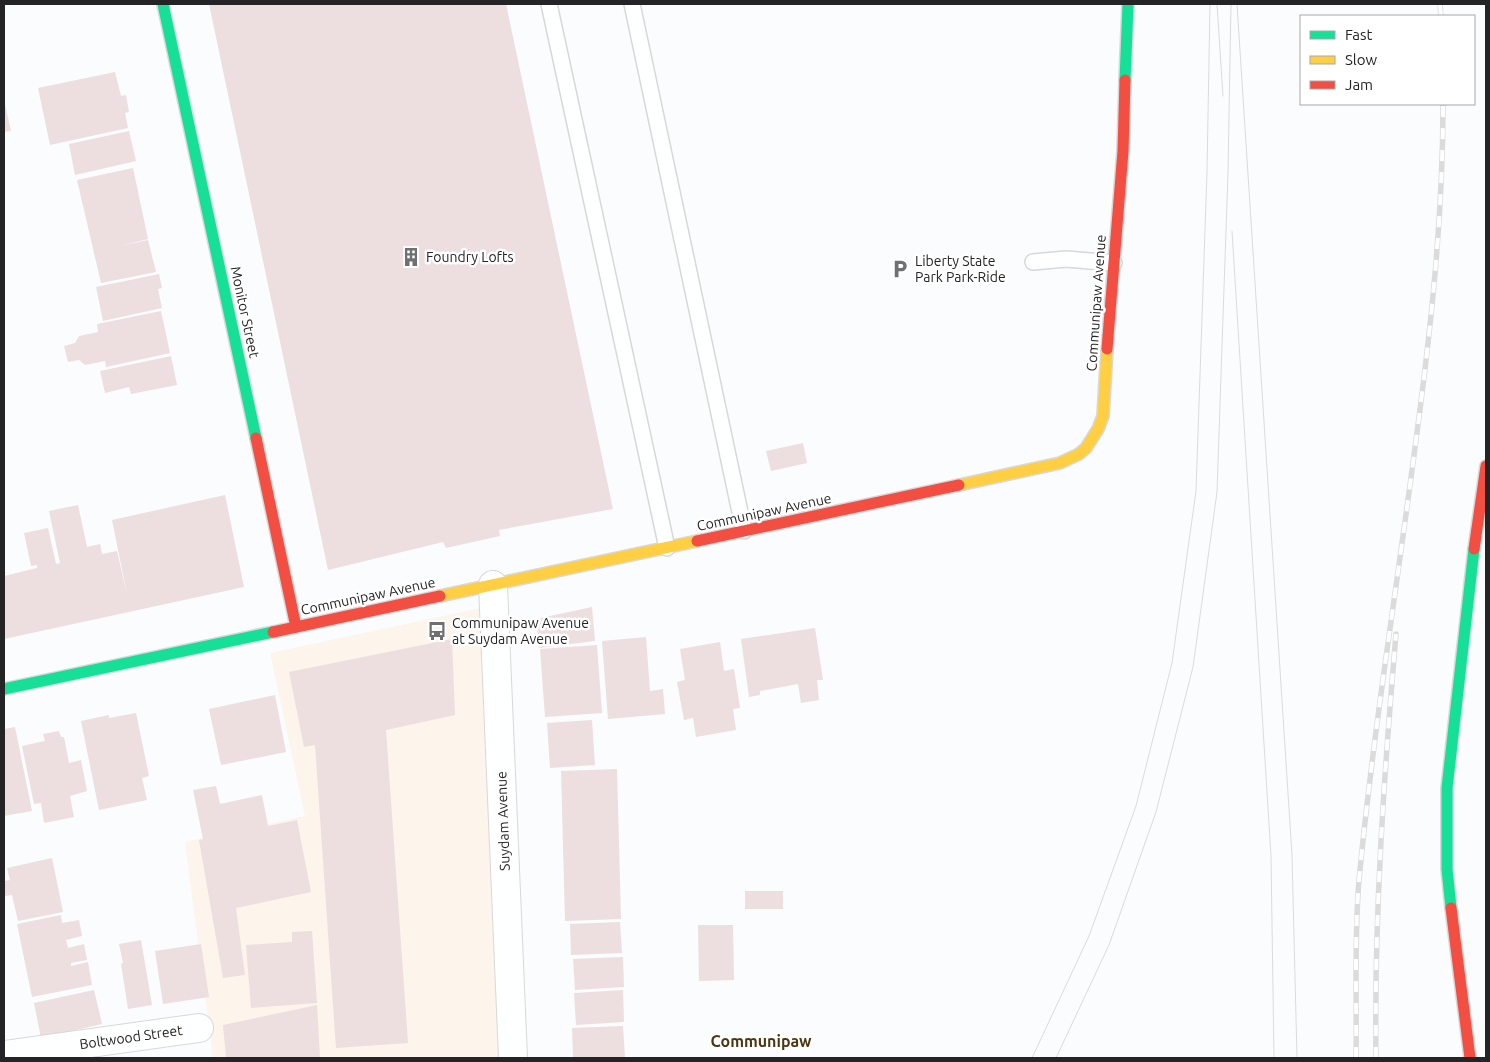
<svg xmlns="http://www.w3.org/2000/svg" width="1490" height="1062" viewBox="0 0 1490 1062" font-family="Ubuntu,sans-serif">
<rect width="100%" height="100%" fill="#fbfcfd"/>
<!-- industrial -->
<path fill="#fdf4eb" d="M486,607l25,451h-298l-28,-216 120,-26 -35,-163z"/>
<!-- building -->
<g fill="#eddedf">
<path d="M209,4h297l107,505 -114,21 1,6 -54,12 -3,-6 -115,28z"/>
<path d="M115,72l6,24 5,-1 3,17 -4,1 3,15 -78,17 -12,-57z"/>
<path d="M4,100l7,31 -7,1z"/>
<path d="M129,131l7,30 -61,14 -6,-31z"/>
<path d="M133,168l15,71 -28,7 28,-6 8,32 -55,11 -24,-103z"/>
<path d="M159,274l3,14 -4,1 4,19 -59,13 -7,-34z"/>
<path d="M161,311l9,42 -64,14 -1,-6 -20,4 -6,-5 -11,2 -4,-16 11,-3 4,-7 19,-4 -1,-8z"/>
<path d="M171,356l6,29 -46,9 -2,-7 -24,6 -5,-22z"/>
<path d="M803,443l4,20 -36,8 -5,-20z"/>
<path d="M225,495l19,92 -240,52v-63l33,-8v-3l-6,1 -7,-33 24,-5 8,36 4,-1 -11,-52 29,-6 9,42 13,-3 2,10 15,-3 11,48 -16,-79z"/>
<path d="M592,607l3,34 -56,7 -3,-29z"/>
<path d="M815,628l8,52h-6l2,20 -18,3 -3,-19 -38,7v4l-11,2 -8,-58z"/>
<path d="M646,637l4,54 13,-2 2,25 -57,5 -6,-78z"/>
<path d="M452,639l3,76 -69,15 22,313 -72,5 -21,-303 -11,2 -15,-75z"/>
<path d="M720,642l4,29 10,-2 6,39 -7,1 3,21 -40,7 -3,-19 -9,2 -7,-38 8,-2 -5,-31z"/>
<path d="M597,645l5,68 -57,4 -5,-68z"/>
<path d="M275,695l11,57 -65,13 -12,-56z"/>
<path d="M136,713l13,63 -7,2 5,22 -48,10 -18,-89 28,-6v3z"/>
<path d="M592,720l3,45 -45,3 -3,-45z"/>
<path d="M15,727l17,84 -28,5v-87z"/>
<path d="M59,731l2,6h3l5,26 12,-3 6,31 -17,5 4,21 -30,6 -3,-20 -7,1 -12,-58 23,-5 -2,-7z"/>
<path d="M617,769l4,150 -56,2 -4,-150z"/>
<path d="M216,786l4,18 42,-9 6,31 29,-6 14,72 -75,16 9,67 -22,3 -24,-138 4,-1 -10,-49z"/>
<path d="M52,858l11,54 -45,9 -6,-26 -7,1 -1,-15 6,-1 -3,-12z"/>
<rect x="745" y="891" width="38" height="18"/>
<path d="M61,915l1,8 17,-3 3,16 -16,4 2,8 16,-4 3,16 -16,3v3l17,-4 4,23 -60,12 -15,-73z"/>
<path d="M620,922l2,31 -51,2 -1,-31z"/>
<path d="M698,925h35l1,55 -35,1z"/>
<path d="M312,931l5,72 -66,5 -5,-63 46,-3v-10z"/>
<path d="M141,940l11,65 -24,4 -7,-45 2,-1 -4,-19z"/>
<path d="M201,944l8,53 -46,7 -8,-53z"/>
<path d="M623,957l1,30 -49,3 -2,-31z"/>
<path d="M94,990l8,34 -61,14 -7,-35z"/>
<path d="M623,990l1,32 -48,3 -2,-32z"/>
<path d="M317,1005l3,53h-94l-3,-33z"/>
<path d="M623,1026l2,32h-52l-1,-30z"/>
</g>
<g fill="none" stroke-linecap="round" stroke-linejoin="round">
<!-- lane casing -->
<g stroke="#d8d8db" stroke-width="18">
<g id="lane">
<path d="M549,4l118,544"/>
<path d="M632,4l112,527"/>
<path d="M1033,262l33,-3 48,4"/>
</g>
</g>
<!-- street casing -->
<g stroke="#d8d8db" stroke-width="30">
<g id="street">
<path d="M493,585l20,473"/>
<path d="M4,1055l195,-27"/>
</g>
</g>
<!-- fast casing -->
<g stroke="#d8d8db" stroke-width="14">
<g id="fast">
<path d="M163,4l93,434"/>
<path d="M1125,80l3,-76"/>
<path d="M4,689l269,-57"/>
<path d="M1451,908l-4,-39v-81l27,-239"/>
</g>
</g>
<!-- slow casing -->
<g stroke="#d8d8db" stroke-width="14">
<g id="slow">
<path d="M959,485l101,-22 19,-9 7,-6 12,-19 5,-13 4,-67"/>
<path d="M440,596l257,-55"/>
</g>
</g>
<!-- jam casing -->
<g stroke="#d8d8db" stroke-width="14">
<g id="jam">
<path d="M1107,349l16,-198 2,-71"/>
<path d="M256,438l40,189"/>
<path d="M697,541l262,-56"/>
<path d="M1474,549l12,-83"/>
<path d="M273,632l167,-36"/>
<path d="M1451,908l19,150"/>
</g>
</g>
<!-- lane -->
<use href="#lane" stroke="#feffff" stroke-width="15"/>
<!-- street -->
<use href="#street" stroke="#feffff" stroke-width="28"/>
<!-- fast -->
<use href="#fast" stroke="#16e098" stroke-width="11"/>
<!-- slow -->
<use href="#slow" stroke="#ffcf43" stroke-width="11"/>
<!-- jam -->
<use href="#jam" stroke="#f24e42" stroke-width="11"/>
<!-- tram -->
<g stroke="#dbdbdc" stroke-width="1">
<path d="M1217,4l6,92"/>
<path d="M1237,4l55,851 5,203"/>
<path d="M1232,231l39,625 3,202"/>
<path d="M1032,1058l57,-122 47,-130 36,-143 24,-172 11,-319 3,-168"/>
<path d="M1056,1058l53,-113 47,-133 37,-145 24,-175 11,-320 3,-168"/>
</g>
<!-- rail casing -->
<g stroke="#dbdbdc" stroke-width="5.5">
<g id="rail">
<path d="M1440,4l1,12"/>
<path d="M1356,1058c1,-59 -2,-119 3,-178 14,-147 38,-293 57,-440 15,-112 27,-223 27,-336"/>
<path d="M1376,1058c-2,-141 8,-283 20,-424"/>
</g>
</g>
<!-- rail -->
<use href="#rail" stroke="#fff" stroke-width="4" stroke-dasharray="11" stroke-linecap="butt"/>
</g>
<!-- icons -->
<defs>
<g id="building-bare" transform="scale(1.5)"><path d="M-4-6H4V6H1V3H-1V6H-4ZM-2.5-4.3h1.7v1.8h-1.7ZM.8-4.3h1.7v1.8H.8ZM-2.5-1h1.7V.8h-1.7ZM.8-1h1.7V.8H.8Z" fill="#6f7072" stroke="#fff" stroke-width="2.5" paint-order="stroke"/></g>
<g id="parking-bare" transform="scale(1.5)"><path d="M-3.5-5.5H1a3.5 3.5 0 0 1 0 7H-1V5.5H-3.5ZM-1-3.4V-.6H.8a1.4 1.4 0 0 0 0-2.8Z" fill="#6f7072" stroke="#fff" stroke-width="2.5" paint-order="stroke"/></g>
<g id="bus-bare" transform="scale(1.5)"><path d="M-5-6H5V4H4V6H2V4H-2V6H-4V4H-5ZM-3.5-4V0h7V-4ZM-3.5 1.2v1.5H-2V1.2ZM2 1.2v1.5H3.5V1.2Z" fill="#6f7072" stroke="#fff" stroke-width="2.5" paint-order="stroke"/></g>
</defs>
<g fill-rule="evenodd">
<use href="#building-bare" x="411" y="257"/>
<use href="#parking-bare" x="900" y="269"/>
<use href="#bus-bare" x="437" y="631"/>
</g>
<g text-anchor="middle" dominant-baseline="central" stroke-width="5" stroke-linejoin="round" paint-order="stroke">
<!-- poi labels -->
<g font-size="14" fill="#242427" stroke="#fff" text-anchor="start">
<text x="426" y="257">Foundry Lofts</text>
<text x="915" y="261">Liberty State<tspan x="915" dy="16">Park Park-Ride</tspan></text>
<text x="452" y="623">Communipaw Avenue<tspan x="452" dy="16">at Suydam Avenue</tspan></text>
</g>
<!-- street labels -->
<g font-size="14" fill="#242427" stroke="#fff">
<text transform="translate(1096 303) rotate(-86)">Communipaw Avenue</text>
<text transform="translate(245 312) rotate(78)">Monitor Street</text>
<text transform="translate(764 512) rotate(-12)">Communipaw Avenue</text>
<text transform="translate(368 596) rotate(-12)">Communipaw Avenue</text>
<text transform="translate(503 821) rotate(-92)">Suydam Avenue</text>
<text transform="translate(131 1037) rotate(-8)">Boltwood Street</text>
</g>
<!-- quarter labels -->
<g font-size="16" font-weight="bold" fill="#4d3612" stroke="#fff">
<text x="761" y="1041">Communipaw</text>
</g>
</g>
<!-- border -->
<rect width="1490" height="1062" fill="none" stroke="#242427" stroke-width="10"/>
<!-- legend -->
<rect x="1300" y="15" width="175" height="90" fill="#ffffff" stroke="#a7a7a9"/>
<rect x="1310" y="31" width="25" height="8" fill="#16e098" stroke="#a7a7a9"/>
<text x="1345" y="40" font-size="15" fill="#242427">Fast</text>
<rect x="1310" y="56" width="25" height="8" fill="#ffcf43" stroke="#a7a7a9"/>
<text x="1345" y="65" font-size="15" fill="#242427">Slow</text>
<rect x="1310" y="81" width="25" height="8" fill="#f24e42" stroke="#a7a7a9"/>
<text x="1345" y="90" font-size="15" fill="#242427">Jam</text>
</svg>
